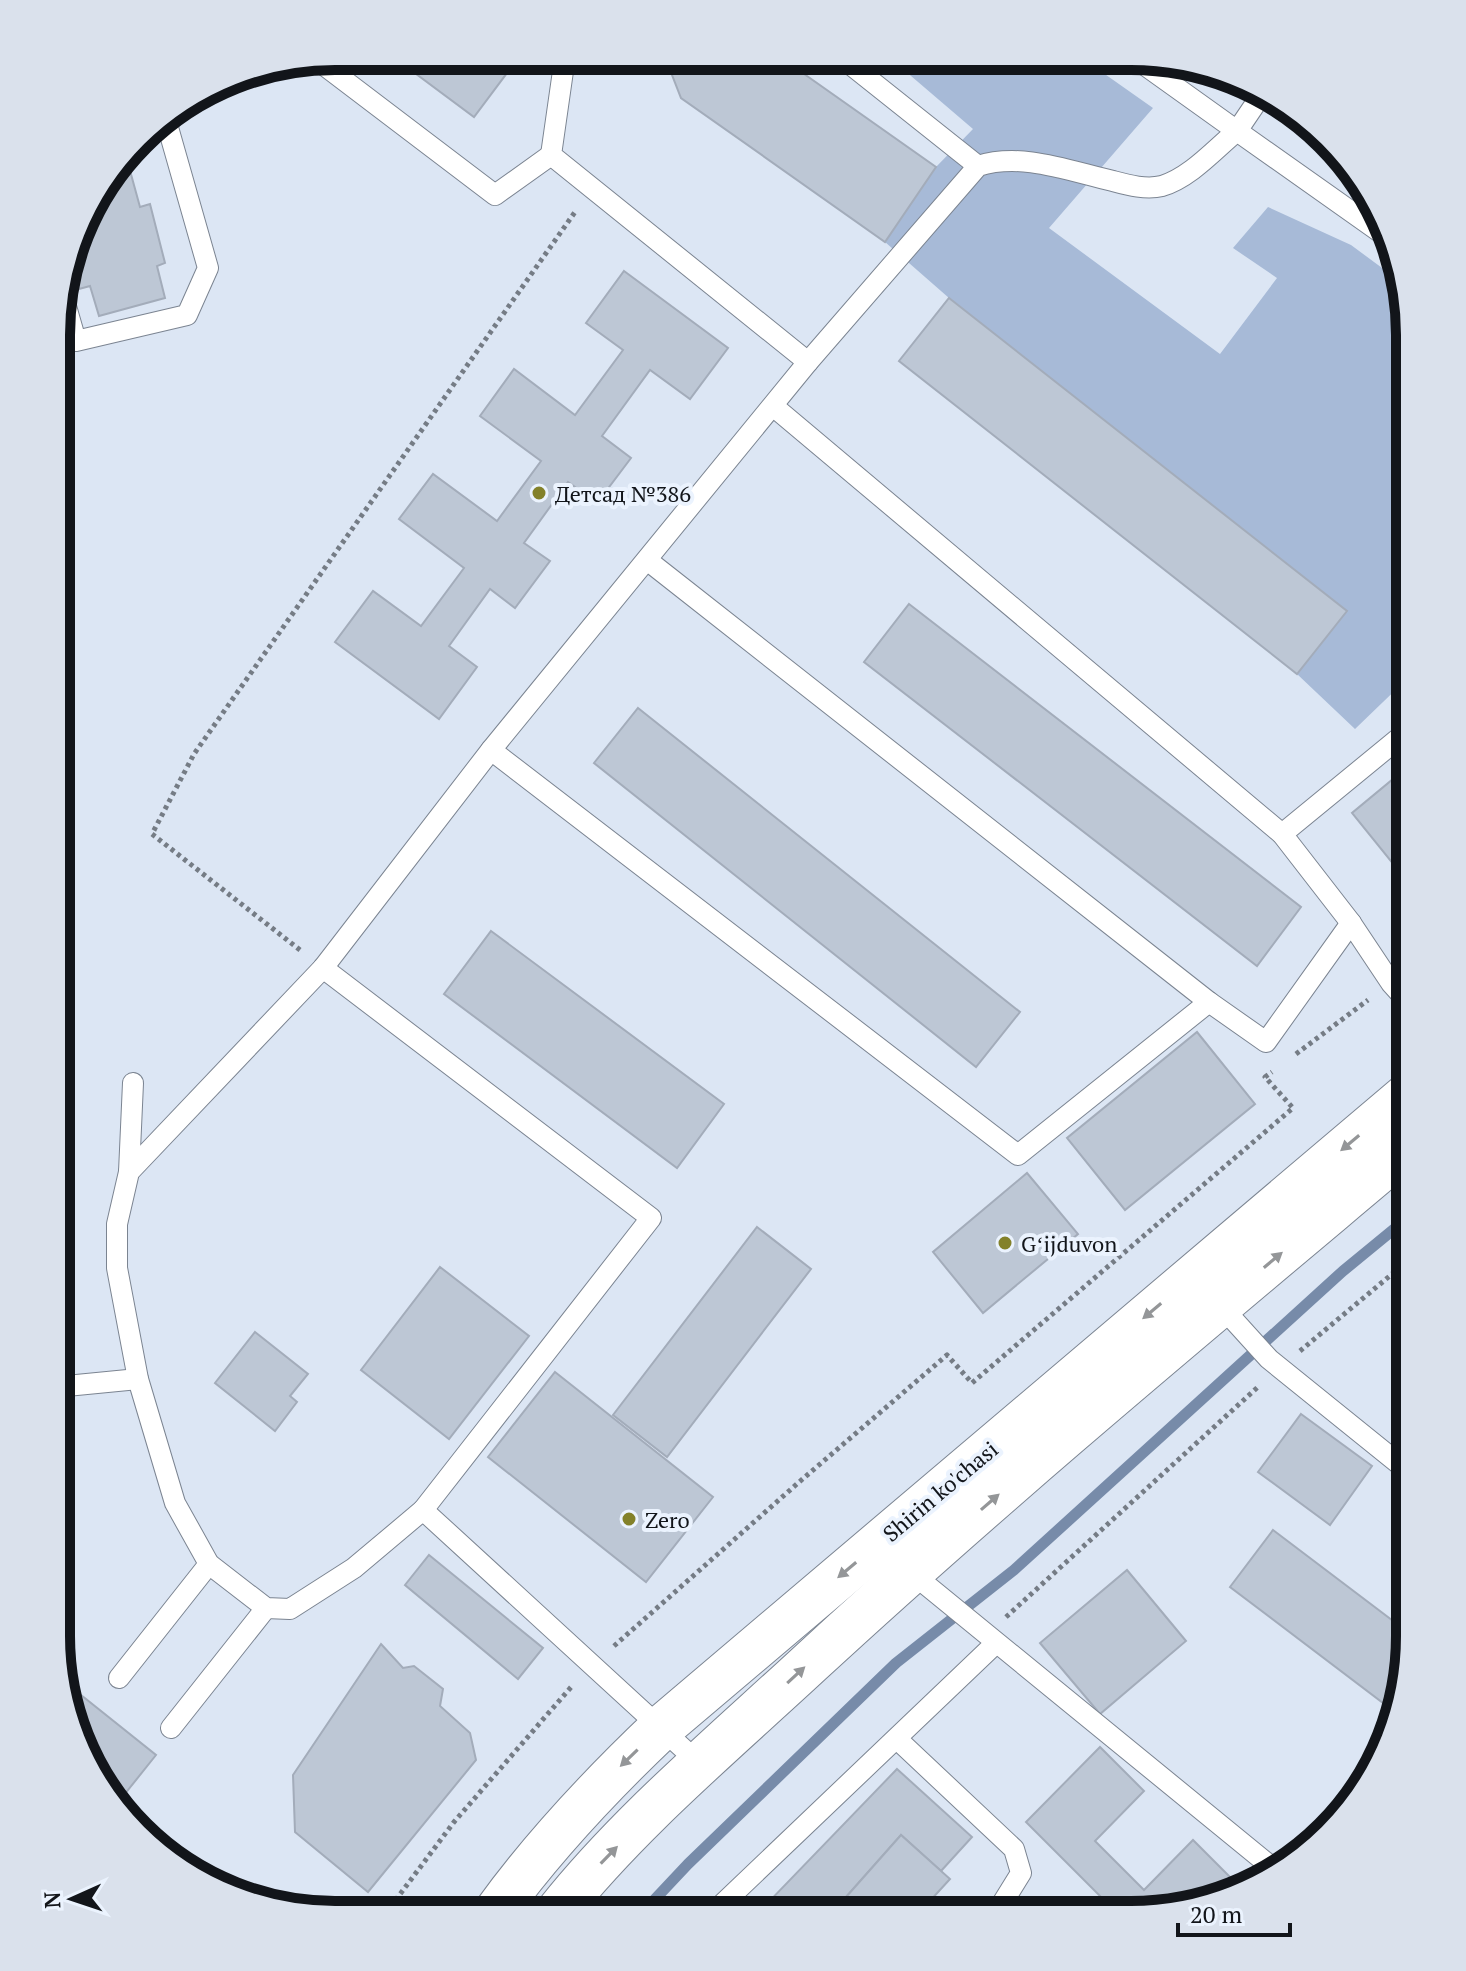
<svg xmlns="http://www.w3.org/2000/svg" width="1466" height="1971" viewBox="0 0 1466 1971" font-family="'PT Serif',serif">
<rect width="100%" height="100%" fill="#dce6f4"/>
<!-- green -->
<path fill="#a7bad7" d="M890,58h192l71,50 -104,120 171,126 57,-76 -44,-30 35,-41 83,38 46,34 13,56v341l-55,53 -58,-55 49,-64 -397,-312 -64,-56 51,-75 37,-38z"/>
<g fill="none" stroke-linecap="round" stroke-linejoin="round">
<!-- stream -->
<path stroke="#778ba9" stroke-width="11" d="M641,1914l47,-50 208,-201 118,-93 329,-299 67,-55"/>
</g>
<!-- building -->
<g fill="#bdc7d5" stroke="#a3acba" stroke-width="2">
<path d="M392,56l127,1 -45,60z"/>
<path d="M665,57h115l156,110 -51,75 -204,-144z"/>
<path d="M126,156l14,51 10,-3 15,59 -8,3 8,32 -66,18 -9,-30 -11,3 -8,-28 22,-65z"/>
<path d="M624,271l104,77 -38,51 -40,-29 -48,66 29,22 -34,45 -29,-21 -44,61 26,18 -35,47 -25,-19 -41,57 28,21 -38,52 -104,-77 38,-51 48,35 43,-58 -65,-49 34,-45 64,47 44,-60 -61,-45 34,-47 61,46 48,-65 -37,-27z"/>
<path d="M949,298l398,313 -50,63 -398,-313z"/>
<path d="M909,604l392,303 -44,59 -393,-304z"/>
<path d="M638,708l382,304 -44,55 -382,-304z"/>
<path d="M1410,765v113l-3,3 -55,-68z"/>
<path d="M491,931l233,173 -47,64 -233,-174z"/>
<path d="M1197,1032l58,72 -130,106 -58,-72z"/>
<path d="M1027,1173l51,61 -95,79 -50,-61z"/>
<path d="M757,1227l54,42 -144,188 -54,-42z"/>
<path d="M440,1267l89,69 -80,103 -88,-69z"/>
<path d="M255,1332l53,42 -18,22 7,6 -22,29 -60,-48z"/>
<path d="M555,1372l158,125 -67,85 -158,-125z"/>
<path d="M1301,1414l71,52 -42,59 -72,-53z"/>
<path d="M1273,1530l136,103v22l-18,54 -161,-122z"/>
<path d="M429,1555l114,93 -25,31 -113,-94z"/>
<path d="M1127,1570l59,71 -86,73 -60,-71z"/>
<path d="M381,1644l22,24 11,-2 29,23 -3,17 30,27 6,27 -108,132 -73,-60 -2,-57z"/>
<path d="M81,1695l75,60 -36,45 -35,-40 -13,-54z"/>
<path d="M1100,1747l44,44 -49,50 49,49 49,-50 39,39 -16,16 -85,20h-12l-93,-93z"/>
<path d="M897,1769l75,68 -31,34 -40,-36 -70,79h-74z"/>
<path d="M144,1826l62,52 -26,-10z"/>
<path d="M901,1835l49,44 -32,35h-87z"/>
</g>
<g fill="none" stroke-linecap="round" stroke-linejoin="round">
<!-- lane casing -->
<g stroke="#7b8491" stroke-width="22">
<g id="lane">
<path d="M565,57l-14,98 257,207 -317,388 -168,218 -194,204 -12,52v44l21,111 37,124 34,61 57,44 24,1 64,-41 69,-58 277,254"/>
<path d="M841,57l137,109"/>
<path d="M1135,58l102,73 23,-34"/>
<path d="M316,59l179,136 56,-40"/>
<path d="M61,289l15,52 111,-26 21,-47 -43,-151"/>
<path d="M808,362l170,-196c44,-14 91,5 135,15 15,4 33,9 49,5 29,-9 53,-37 75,-55l150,106"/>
<path d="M773,406l509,428 69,89 40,60 19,21"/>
<path d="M647,560l562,442 57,40 85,-119"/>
<path d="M491,750l527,405 191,-153"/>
<path d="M1282,834l128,-105"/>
<path d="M323,968l328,250 -228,292"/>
<path d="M129,1172l4,-89"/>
<path d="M1220,1305l49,54 140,113"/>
<path d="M56,1387l82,-8"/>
<path d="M908,1570l366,299"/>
<path d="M119,1678l90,-114"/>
<path d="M171,1728l95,-120"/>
<path d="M897,1739l117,110 7,24 -26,42"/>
<path d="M712,1914l284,-271"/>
</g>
</g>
<!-- secondary casing -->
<g stroke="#7b8491" stroke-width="46">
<g id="secondary">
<path d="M495,1913c49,-68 106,-128 166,-185l749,-635"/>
<path d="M557,1913c71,-90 169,-172 253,-250 194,-179 398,-348 600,-518"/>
</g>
</g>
<!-- path -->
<g stroke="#757c85" stroke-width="5" stroke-dasharray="4 4" stroke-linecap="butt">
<path d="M300,950l-148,-116 42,-80 381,-542"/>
<path d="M1296,1054l72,-54"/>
<path d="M1300,1351l110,-92"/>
<path d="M1006,1617l253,-231"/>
<path d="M614,1646l184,-163 149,-128 25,28 321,-275 -28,-31 7,-5"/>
<path d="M386,1913l68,-91 118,-136"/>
</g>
<!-- lane -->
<use href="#lane" stroke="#fff" stroke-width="20"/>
<!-- secondary -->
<use href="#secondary" stroke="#fff" stroke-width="44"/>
</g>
<!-- one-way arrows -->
<defs><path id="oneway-solid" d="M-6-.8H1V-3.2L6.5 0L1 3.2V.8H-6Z" transform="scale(2)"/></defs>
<g fill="#949698">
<use href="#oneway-solid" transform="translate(1350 1143) rotate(140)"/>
<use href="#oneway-solid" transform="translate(1273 1260) rotate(-40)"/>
<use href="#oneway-solid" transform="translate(1152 1311) rotate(140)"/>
<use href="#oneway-solid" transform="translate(990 1502) rotate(-41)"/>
<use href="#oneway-solid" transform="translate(847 1570) rotate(140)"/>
<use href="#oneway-solid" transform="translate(796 1675) rotate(-43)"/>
<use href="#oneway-solid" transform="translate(629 1758) rotate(136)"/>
<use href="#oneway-solid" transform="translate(609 1855) rotate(-46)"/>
</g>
<!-- markers -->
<g fill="#83812a" stroke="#ebf3fe" stroke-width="3">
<circle cx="539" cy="493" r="8"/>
<circle cx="1005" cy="1243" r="8"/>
<circle cx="629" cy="1519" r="8"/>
</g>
<g text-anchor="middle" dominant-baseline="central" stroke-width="8" stroke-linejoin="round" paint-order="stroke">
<!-- poi labels -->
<g font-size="22" fill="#12151a" stroke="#ebf3fe" text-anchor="start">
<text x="555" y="493">Детсад №386</text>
<text x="1021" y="1243">Gʻijduvon</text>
<text x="645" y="1519">Zero</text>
</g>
<!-- street labels -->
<g font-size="22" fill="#12151a" stroke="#ebf3fe">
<text transform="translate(940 1491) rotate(-40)">Shirin ko'chasi</text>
</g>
</g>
<!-- crop -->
<path d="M0 0H1466V1971H0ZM335 70H1131A265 265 0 0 1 1396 335V1636A265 265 0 0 1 1131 1901H335A265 265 0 0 1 70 1636V335A265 265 0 0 1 335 70Z" fill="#dae1ec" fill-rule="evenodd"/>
<path fill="none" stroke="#12151a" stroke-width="10" d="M335 70H1131A265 265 0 0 1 1396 335V1636A265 265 0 0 1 1131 1901H335A265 265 0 0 1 70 1636V335A265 265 0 0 1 335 70Z"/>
<!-- north arrow -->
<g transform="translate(72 1899) rotate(267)" stroke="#ebf3fe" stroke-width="6" paint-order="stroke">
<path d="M0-6L14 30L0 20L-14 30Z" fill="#12151a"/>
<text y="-12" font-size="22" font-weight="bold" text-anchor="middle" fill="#12151a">N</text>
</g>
<!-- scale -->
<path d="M1178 1923v12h112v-12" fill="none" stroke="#12151a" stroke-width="4"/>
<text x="1190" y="1923" font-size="24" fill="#12151a" stroke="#ebf3fe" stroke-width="6" paint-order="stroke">20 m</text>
</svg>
